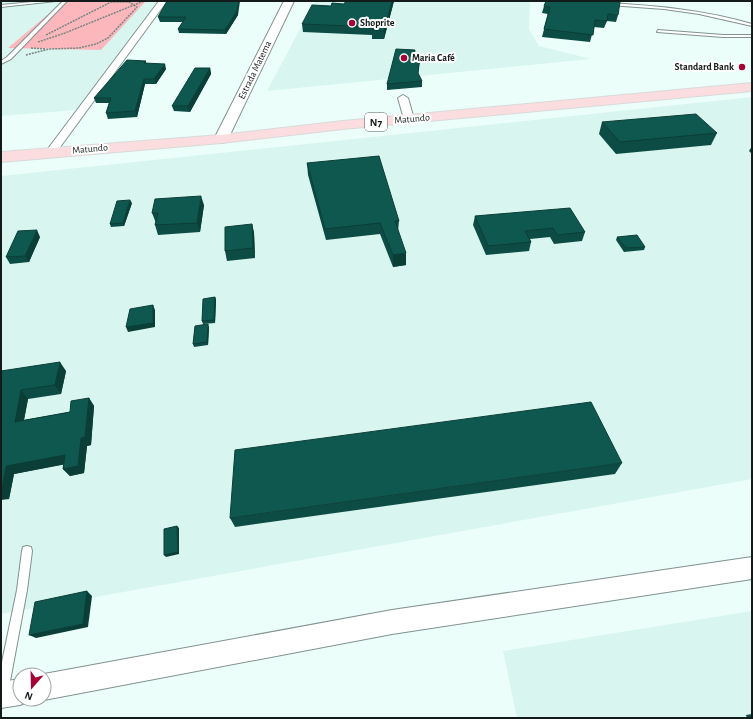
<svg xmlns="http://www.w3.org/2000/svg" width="753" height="719" viewBox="0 0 753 719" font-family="'Alegreya Sans',sans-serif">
<rect width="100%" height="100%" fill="#ebfefa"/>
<!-- built -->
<g fill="#d9f5ef">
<path d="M1,1h158l-83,109 -75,6z"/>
<path d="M315,1h215l-1,28 10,17 52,13 -324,32z"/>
<path d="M752,97v382l-751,135v-438z"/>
<path d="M752,611v107h-235l-14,-67z"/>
</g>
<!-- green -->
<path fill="#fbb7bb" d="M64,1l81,1 -44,48 -93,-2z"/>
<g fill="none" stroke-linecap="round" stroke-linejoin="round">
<!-- service casing -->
<g stroke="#81928f" stroke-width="2">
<g id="service">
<path d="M42,1h14l-55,6v-2z"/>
<path d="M63,1h4l-56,58 -10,5v-3l6,-4z"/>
<path d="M610,3c48,3 95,7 142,21v2l-53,-12 -35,-5 -55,-4z"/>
<path d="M658,30l65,5h29v2h-29l-66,-5z"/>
<path d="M27,546l4,1 1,4 -5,39 -19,102 -2,4 -4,2 -1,-31 16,-77 5,-39 1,-4z"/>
</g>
</g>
<!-- minor casing -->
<g stroke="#81928f" stroke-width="2">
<g id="minor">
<path d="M159,1h8l-112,153h-8l-2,-2 2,-2z"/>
<path d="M403,95l5,3 6,21 -1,2 -4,1 -5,-3 -6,-21z"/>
<path d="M752,557v22l-360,55 -348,66 -2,-1h2v-24h-2l2,-1 348,-64z"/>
<path d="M20,679v20h10l-1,2 -9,4 -19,3v-26z"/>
</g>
</g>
<!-- tertiary casing -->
<g stroke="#81928f" stroke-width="2">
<path id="tertiary" d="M284,1h10l-66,138 -2,3 -5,1 -5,-1 -2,-3z"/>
</g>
<!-- primary casing -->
<g stroke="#d9dada" stroke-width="2">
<path id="primary" d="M752,83v8l-409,38 -122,14 -220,19v-10l220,-17 122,-14z"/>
</g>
<!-- path -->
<g stroke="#798684" stroke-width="1.5" stroke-dasharray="2 1" stroke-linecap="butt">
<path d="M46,35l67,-34"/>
<path d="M38,42l27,-9 79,-32"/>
<path d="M31,48l15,1"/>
<path d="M26,55l23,-6 30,-1 17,-4 12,-6 29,-31 -8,-5h-17"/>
</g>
<!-- service -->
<use href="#service" fill="#fff" fill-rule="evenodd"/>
<!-- minor -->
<use href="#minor" fill="#fff" fill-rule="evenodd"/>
<!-- tertiary -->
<use href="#tertiary" fill="#fff" fill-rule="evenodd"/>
<!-- primary -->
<use href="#primary" fill="#fcdddf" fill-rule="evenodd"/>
</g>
<!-- wall -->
<g fill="#0d4c44">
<path d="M346,1h48l-10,38h-12v-4l-69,-3 -1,-8 29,-18 13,-2z"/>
<path d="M544,6l74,9 -2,7 -9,-1 -3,7 -10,-1 -4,15 -48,-5 6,-23 -6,-1z"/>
<path d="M238,15l-12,19 -47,-1 -1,-4 5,-7h-23l-2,-5z"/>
<path d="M415,56l5,1 -2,17 4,7v6l-35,3v-6z"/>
<path d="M146,61v2l20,6 -10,15h-11l-8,33 -29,2 -2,-6 3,-10h-13l-2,-5z"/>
<path d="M210,68l1,6 -21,38 -16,-1 -2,-5z"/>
<path d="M602,122l115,11 -6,12 -95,9 -17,-20z"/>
<path d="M752,146v8l-3,-3z"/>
<path d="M307,163l92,58 -1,10 8,34 -13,2 -13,-33 -54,6 -18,-65z"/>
<path d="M132,203l-8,23 -13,1 -1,-3z"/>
<path d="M204,205l-4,27 -42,3 -3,-10 1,-2 -4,-10z"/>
<path d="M475,216l110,16 -3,9 -28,3 -4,-7 -20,2 1,3 -2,9 -43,4 -13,-30z"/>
<path d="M252,224l2,9 1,25 -28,3 -2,-10z"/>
<path d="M40,237l-11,25 -19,2 -4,-7z"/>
<path d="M617,237l28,10 -1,3 -20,2 -8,-12z"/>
<path d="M215,297l1,3 -1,23 -12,1 -1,-3z"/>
<path d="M209,327l-1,18 -14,2 -1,-3z"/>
<path d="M1,371h65l-5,23 -33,5 -4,21 46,-8 19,-14 5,8 -3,39 -4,1 -3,27 -14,3 -7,-7 1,-5 -50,10 -5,25z"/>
<path d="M622,463l-7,11 -380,53 -5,-9z"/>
<path d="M752,714v4h-5l-1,-3z"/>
</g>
<!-- shaded-wall -->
<g fill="#0a3e37">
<path d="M239,1h1l-2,14 -12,19 -1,-4z"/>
<path d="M392,1h2l-10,38v-8z"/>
<path d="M165,64l1,5 -10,15 -2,-5z"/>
<path d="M210,68l1,6 -21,38 -2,-6z"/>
<path d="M144,79l1,5 -8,33 -2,-6z"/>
<path d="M201,196l3,9 -4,27 -3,-9z"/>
<path d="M130,200l2,3 -8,23 -1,-3z"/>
<path d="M252,224l2,9 1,25 -2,-10z"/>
<path d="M37,230l3,7 -11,25 -4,-6z"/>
<path d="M406,253v12l-13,2v-12z"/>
<path d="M215,297l1,3 -1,23 -1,-3z"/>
<path d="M153,305l2,5v17l-27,5 -2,-5z"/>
<path d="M208,324l1,3 -1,18 -1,-3z"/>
<path d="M60,362l6,9 -5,23 -6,-9z"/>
<path d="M21,390l7,9 -6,31 -7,-8z"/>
<path d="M89,398l5,8 -3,39 -4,1 -3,27 -14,3 -7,-7 18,-31z"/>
<path d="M65,455l7,8 -58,11 -5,25 -8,1v-9l5,-25z"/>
<path d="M177,526l2,2v26l-13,3 -2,-2z"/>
<path d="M87,591l5,5 -4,31 -52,11 -7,-3z"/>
</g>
<!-- building -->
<g fill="#0f584f" stroke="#0a3e37">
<path d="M167,1h72l-2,10 -12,19 -47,-1 8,-12h-28z"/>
<path d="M346,1h46l-8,30 -12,-1 1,-3 -71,-3 10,-19 19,1 1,-3 12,1z"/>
<path d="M546,1h62l12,1 -2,13 -10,-1 -1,7 -12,-1 -2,15 -49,-6 6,-22 -6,-1z"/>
<path d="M396,49l19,1 -1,6 6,1 -2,16 4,8 -35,3z"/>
<path d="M127,60l19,1 -2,2 21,1 -11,15h-10l-9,32 -29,2 5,-15h-17z"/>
<path d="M195,68h15l-22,38h-16z"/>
<path d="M696,114l21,19 -97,9 -18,-20z"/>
<path d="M379,156l20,65h-4l11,32 -13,2 -13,-32 -55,6 -18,-66z"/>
<path d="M201,196l-4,27 -42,2 3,-12h-6l3,-14z"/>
<path d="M130,200l-7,23 -13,1 7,-23z"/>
<path d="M570,208l15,24 -28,3 -4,-7 -28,3 6,11 -43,4 -13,-30z"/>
<path d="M252,224l1,24 -28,3v-24z"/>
<path d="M37,230l-12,26 -19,1 12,-26z"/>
<path d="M637,235l8,12 -19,1 -9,-11z"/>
<path d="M215,297l-1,23 -12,1 1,-22z"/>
<path d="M153,305v18l-27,4 4,-18z"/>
<path d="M208,324l-1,18 -14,2 2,-18z"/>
<path d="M60,362l-5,23 -34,5 -6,32 55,-10 1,-11 18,-3 -4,39 -4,1 -3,28 -15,3 2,-14 -59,11 -5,25v-120z"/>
<path d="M591,402l31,61 -392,55 5,-68z"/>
<path d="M177,526l1,26 -14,3v-26z"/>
<path d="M87,591l-4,33 -54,11 6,-33z"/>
</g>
<!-- markers -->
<g fill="#a30434" stroke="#fff" stroke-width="1.5">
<circle cx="352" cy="23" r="4"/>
<circle cx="404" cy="58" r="4"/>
<circle cx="742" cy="67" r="4"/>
</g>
<g text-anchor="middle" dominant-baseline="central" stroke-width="4" stroke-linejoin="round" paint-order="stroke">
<!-- far-poi labels -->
<g font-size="10" font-weight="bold" fill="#131a19" stroke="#fff" text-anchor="start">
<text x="360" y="23">Shoprite</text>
<text x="412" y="58">Maria Café</text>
<text x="734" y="67" text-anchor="end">Standard Bank</text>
</g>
<!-- far-street labels -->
<g font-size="10" fill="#131a19" stroke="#fff">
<text transform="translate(255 70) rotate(-64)">Estrada Matema</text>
<text transform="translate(412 119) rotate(-5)">Matundo</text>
<text transform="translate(90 149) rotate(-5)">Matundo</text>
</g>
<!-- shield labels -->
<rect fill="#fff" stroke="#5a5f5e" stroke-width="1" x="365" y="113" width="22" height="18" rx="3"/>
<g font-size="11" font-weight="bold" fill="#131a19">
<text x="376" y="122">N7</text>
</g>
</g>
<!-- border -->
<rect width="753" height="719" fill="none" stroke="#131a19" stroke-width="4"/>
<!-- north arrow -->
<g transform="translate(32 687) rotate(200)"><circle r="19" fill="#ffffff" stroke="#a1a3a3"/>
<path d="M0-3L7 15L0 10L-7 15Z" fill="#a30434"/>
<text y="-6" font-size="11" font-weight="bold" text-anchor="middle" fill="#131a19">N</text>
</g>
</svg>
